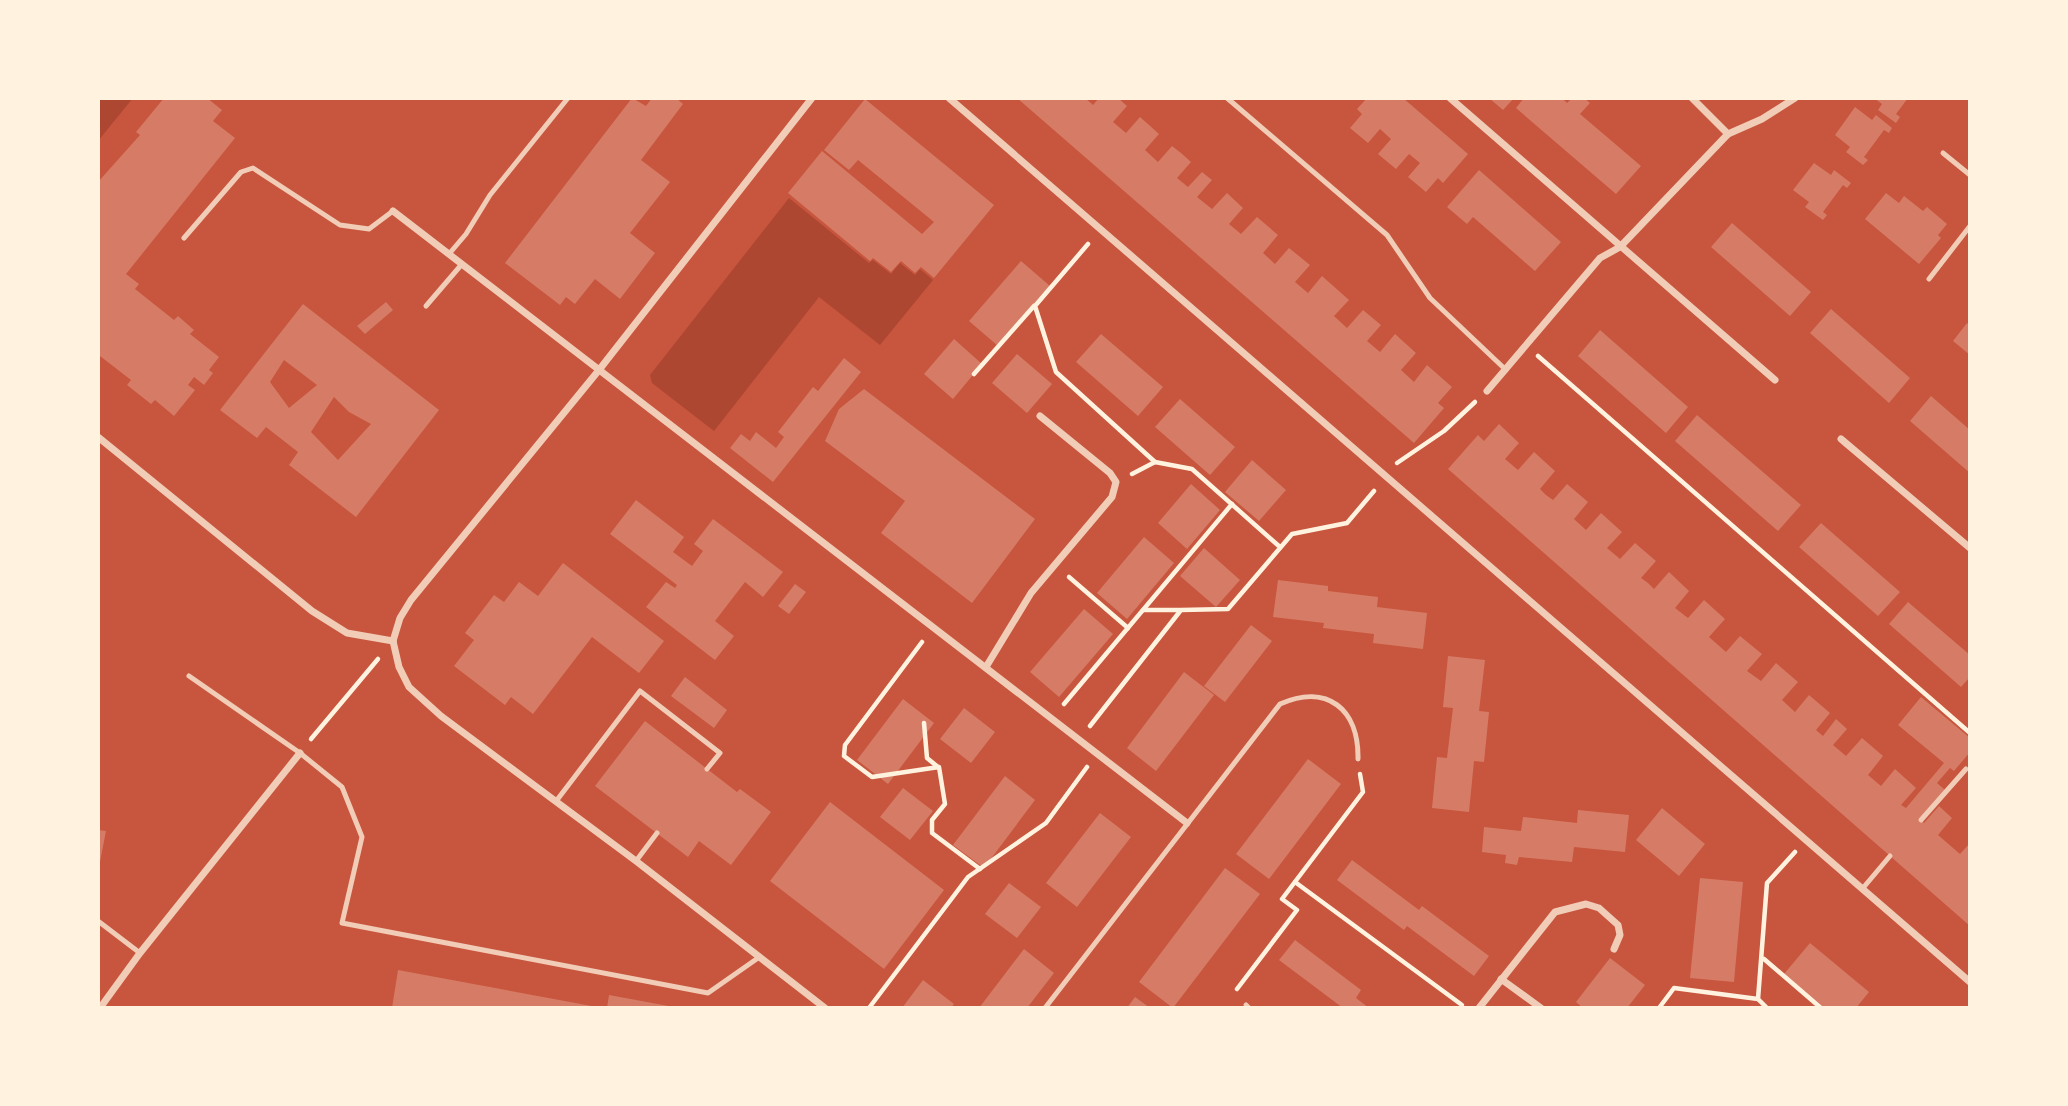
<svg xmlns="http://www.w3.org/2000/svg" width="2068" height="1106" viewBox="0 0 2068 1106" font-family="'Roboto Condensed',sans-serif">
<rect width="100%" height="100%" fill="#c8553d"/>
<!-- green -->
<g fill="#ae4732">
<path d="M98,98h35l-35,43z"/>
<path d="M789,198l80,65 4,-3 18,14 9,-11 15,12 5,-6 13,11 -53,65 -61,-48 -105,134 -62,-48 -2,-8z"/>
</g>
<!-- building -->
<g fill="#d67c66" fill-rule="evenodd">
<path d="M164,98h43l15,12 -9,11 22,17 -109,136 13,10 -4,5 39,31 4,-4 16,14 -4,4 29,23 -10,13 4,3 -9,12 -10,-8 -6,8 7,5 -21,26 -19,-16 -4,4 -24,-19 4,-5 -31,-24 -2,2v-176l42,-47 -4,-3z"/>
<path d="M632,98l14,8 6,-8h24l7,6 -42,56 29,22 -40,51 25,20 -35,46 -25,-20 -20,25 -9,-7 -6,8 -55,-42z"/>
<path d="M1017,98h68l8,7 6,-7h19l9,8 -14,16 13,11 14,-16 9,8 10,9 -14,16 13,12 14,-16 9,7 10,9 -14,16 11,9 14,-15 10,8 -15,17 15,12 15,-16 16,15 -14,16 12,10 16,-17 21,18 -15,18 12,11 14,-16 21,17 -15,17 13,11 14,-17 27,24 -15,16 13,12 16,-18 18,15 -14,16 13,11 15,-18 21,19 -15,17 13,12 13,-17 25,22 -14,16 6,5 -30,35z"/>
<path d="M1367,98h36l65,56 -25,29 -5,-5 -12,14 -18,-15 12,-14 -11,-9 -13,15 -18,-15 13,-15 -11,-10 -12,14 -18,-15 12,-14 -5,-5z"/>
<path d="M1489,98h25l-11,12z"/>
<path d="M1524,98h38l5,5 5,-5h12l6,5 -10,11 61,52 -25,28 -100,-86z"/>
<path d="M1874,98h34l-12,16 4,3 -4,6 -18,-13 4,-6z"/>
<path d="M865,99l129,106 -60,73 -13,-11 -6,6 -14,-12 -10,11 -18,-14 -3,3 -82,-68 34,-42 100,83 12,-12 -76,-62 -9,10 -25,-20z"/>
<path d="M1855,107l17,13 4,-5 16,13 -3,5 -5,-3 -20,27 4,3 -5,5 -17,-13 4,-5 -15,-12z"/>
<path d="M1814,163l17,12 3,-5 17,13 -4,5 -4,-3 -20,27 4,3 -4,5 -18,-13 4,-5 -16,-12z"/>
<path d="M1479,170l82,72 -26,29 -62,-54 -6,7 -20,-17z"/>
<path d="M1886,193l13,10 5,-7 19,15 4,-4 20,17 -9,11 3,3 -22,26 -54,-45z"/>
<path d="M1732,223l79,69 -21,24 -79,-69z"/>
<path d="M1021,261l29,25 -52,60 -29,-25z"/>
<path d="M386,302l7,8 -28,24 -8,-8z"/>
<path d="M303,304l136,106 -83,107 -67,-52 9,-13 -32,-25 -9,11 -37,-28zM284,360l33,25 -28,23 -19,-26zM334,397l15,15 22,12 -33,36 -27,-28z"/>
<path d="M1831,309l79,69 -21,25 -79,-70z"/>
<path d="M1967,323l3,3v29l-17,-14z"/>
<path d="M1600,330l88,77 -22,26 -88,-77z"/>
<path d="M1101,334l62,53 -25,29 -62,-54z"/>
<path d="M954,339l28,25 -29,35 -29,-25z"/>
<path d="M1017,354l35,30 -25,29 -35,-30z"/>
<path d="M844,358l17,14 -88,110 -43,-34 11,-14 9,7 6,-9 20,16 8,-11 -6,-5 35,-45 5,4z"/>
<path d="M864,389l171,130 -63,84 -91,-70 24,-32 -80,-60 14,-32z"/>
<path d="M1931,396l39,34v43l-60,-52z"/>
<path d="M1180,399l55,48 -25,28 -55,-48z"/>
<path d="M1697,415l104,90 -23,26 -103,-90z"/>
<path d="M1499,424l20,19 -14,16 13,11 16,-18 21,19 -15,18 6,6 7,5 14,-16 21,18 -14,17 12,11 15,-17 21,19 -15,16 13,11 15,-16 21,18 -15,17 7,5 6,6 15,-17 20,19 -14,17 13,10 16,-18 21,19 -16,18 17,15 14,-16 22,18 -15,17 14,10 15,-18 22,19 -16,18 13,12 14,-17 21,18 -14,17 7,6 13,-17 11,10 -14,16 13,11 16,-18 21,18 -15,19 13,11 14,-17 21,19 -15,17 5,3 38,-45 -46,-38 23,-28 49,41v14l-16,19 -4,-3 -13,15 8,7 -25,29 4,4 15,-17 13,12 -14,17 22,19 10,-11v83l-522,-457 30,-34 6,6z"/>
<path d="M1252,460l34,30 -27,31 -34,-29z"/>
<path d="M1191,484l29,26 -33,39 -29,-26z"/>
<path d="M636,500l48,37 -11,15 19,14 11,-15 -9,-7 19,-25 70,53 -20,25 -18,-15 -30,39 19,15 -19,24 -69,-53 20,-25 9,6 2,-3 -67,-51z"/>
<path d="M1821,523l79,69 -22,24 -79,-69z"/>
<path d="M1144,537l30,26 -47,56 -30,-26z"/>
<path d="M1204,548l36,32 -24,27 -36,-31z"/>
<path d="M563,563l101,78 -25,32 -47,-36 -59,77 -22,-17 -6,8 -51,-39 20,-26 -9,-7 29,-38 10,7 15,-20 19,14z"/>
<path d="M1278,580l50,6v5l50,6 -1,10 50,6 -4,36 -50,-6 1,-9 -51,-6 1,-5 -51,-6z"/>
<path d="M795,584l11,8 -17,22 -11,-8z"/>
<path d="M1908,602l62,53v22l-9,10 -72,-63z"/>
<path d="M1084,609l29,25 -54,63 -29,-25z"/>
<path d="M1251,625l21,16 -47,61 -21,-16z"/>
<path d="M1448,656l37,4 -6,51 10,1 -5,50 -10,-1 -5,51 -37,-4 5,-51 10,1 6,-50 -10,-1z"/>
<path d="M1184,672l30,23 -58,76 -29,-23z"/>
<path d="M685,677l42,33 -13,18 -43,-32z"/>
<path d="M903,699l31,24 -46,61 -31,-24z"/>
<path d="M964,708l31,24 -24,31 -31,-24z"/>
<path d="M645,721l92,71 3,-3 31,23 -40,53 -32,-24 -11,16 -93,-71z"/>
<path d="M1308,759l33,25 -72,95 -33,-25z"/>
<path d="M1005,776l30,24 -51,68 -31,-23z"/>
<path d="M903,788l30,23 -23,29 -30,-23z"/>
<path d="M830,802l114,88 -60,79 -114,-88z"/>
<path d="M1662,808l43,36 -26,32 -43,-36z"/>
<path d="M1578,810l51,5 -4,37 -51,-5 -2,15 -53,-5 -2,8 -12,-2 1,-8 -24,-3 2,-25 37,4 2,-14 54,6z"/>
<path d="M1100,813l31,24 -54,70 -31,-24z"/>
<path d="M98,830l8,1 -7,36h-1z"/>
<path d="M1352,860l67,50 3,-4 67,50 -15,20 -67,-50 -3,4 -67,-50z"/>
<path d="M1225,868l35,26 -87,114 -34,-26z"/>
<path d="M1700,878l43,4 -9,100 -44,-4z"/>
<path d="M1009,883l32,24 -24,31 -32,-24z"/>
<path d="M1295,940l66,50 -5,8 13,10h-26l-64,-48z"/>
<path d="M1810,943l59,49 -13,16h-31l-41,-34z"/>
<path d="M1024,949l30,24 -27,35h-48z"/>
<path d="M1610,958l35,27 -18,23h-44l-7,-6z"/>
<path d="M398,970l199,37v1h-205z"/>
<path d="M923,980l31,24 -3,4h-49z"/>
<path d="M609,995l65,12v1h-67z"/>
<path d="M1135,997l15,11h-23z"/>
</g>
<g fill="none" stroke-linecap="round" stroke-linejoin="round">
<!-- path -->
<g stroke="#fff3e0" stroke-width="4.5">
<path d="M1088,244l-53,62 21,66 99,90"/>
<path d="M1538,356l432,377"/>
<path d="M974,374l60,-68"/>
<path d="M1397,463l47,-32 31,-29"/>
<path d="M1132,474l23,-12 37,7 88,78"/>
<path d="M1069,577l59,51"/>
<path d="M1143,610h37"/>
<path d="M922,642l-77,103 -1,11 28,21 67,-10 6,37 -13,16v13l48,36"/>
<path d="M1064,704l168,-200"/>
<path d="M924,723l3,35 11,9"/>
<path d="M1090,726l91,-116 47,-1 64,-75 55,-11 27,-32"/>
<path d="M311,739l67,-80"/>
<path d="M1295,882l167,123"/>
<path d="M1764,959l57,49"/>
<path d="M1237,989l60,-79 -15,-11 81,-107 -3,-18"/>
<path d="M869,1008l99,-131 78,-54 41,-56"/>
<path d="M1659,1008l15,-20 84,11"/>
<path d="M1767,1008l-9,-9 9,-116 28,-31"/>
</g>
<!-- service -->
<g stroke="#f1ccb7" stroke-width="5">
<path d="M1227,98l160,137 43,63 76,72"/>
<path d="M1943,153l27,22"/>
<path d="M184,238l57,-66 12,-4 87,57 29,4 24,-18"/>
<path d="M449,254l17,-20 24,-39 78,-97"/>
<path d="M1929,279l41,-53"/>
<path d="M426,306l36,-42"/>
<path d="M189,676l111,77 42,34 20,50 -20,86 366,70 50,-35"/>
<path d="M557,800l83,-109 80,62 -13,16"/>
<path d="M1921,820l45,-51"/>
<path d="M636,861l21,-28"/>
<path d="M1863,888l27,-32"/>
<path d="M98,921l42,32"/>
<path d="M1246,1005l3,3"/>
<path d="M1045,1008l235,-304c47,-21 79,5 78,55"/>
</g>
<!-- minor -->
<g stroke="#f1ccb7" stroke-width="7">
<path d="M949,98l1021,884"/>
<path d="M1450,98l325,282"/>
<path d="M1692,98l36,36"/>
<path d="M393,211l794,612"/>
<path d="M1487,391l113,-133 20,-11 108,-113 34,-15 33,-21"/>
<path d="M98,437l214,174 35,22 46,8"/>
<path d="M1841,439l129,109"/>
<path d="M393,641l7,-23 11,-18 188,-230 213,-272"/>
<path d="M393,641l6,26 10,20 32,29 195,145 189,147"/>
<path d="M986,667l45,-74 81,-96 4,-15 -6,-9 -70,-57"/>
<path d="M1501,979l40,29"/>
<path d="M100,1008l40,-55 160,-200"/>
<path d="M1479,1008l76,-96 31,-8 13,4 19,17 2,10 -6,14"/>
</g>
</g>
<!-- border -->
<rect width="2068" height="1106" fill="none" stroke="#fff3e0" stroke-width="200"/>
</svg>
